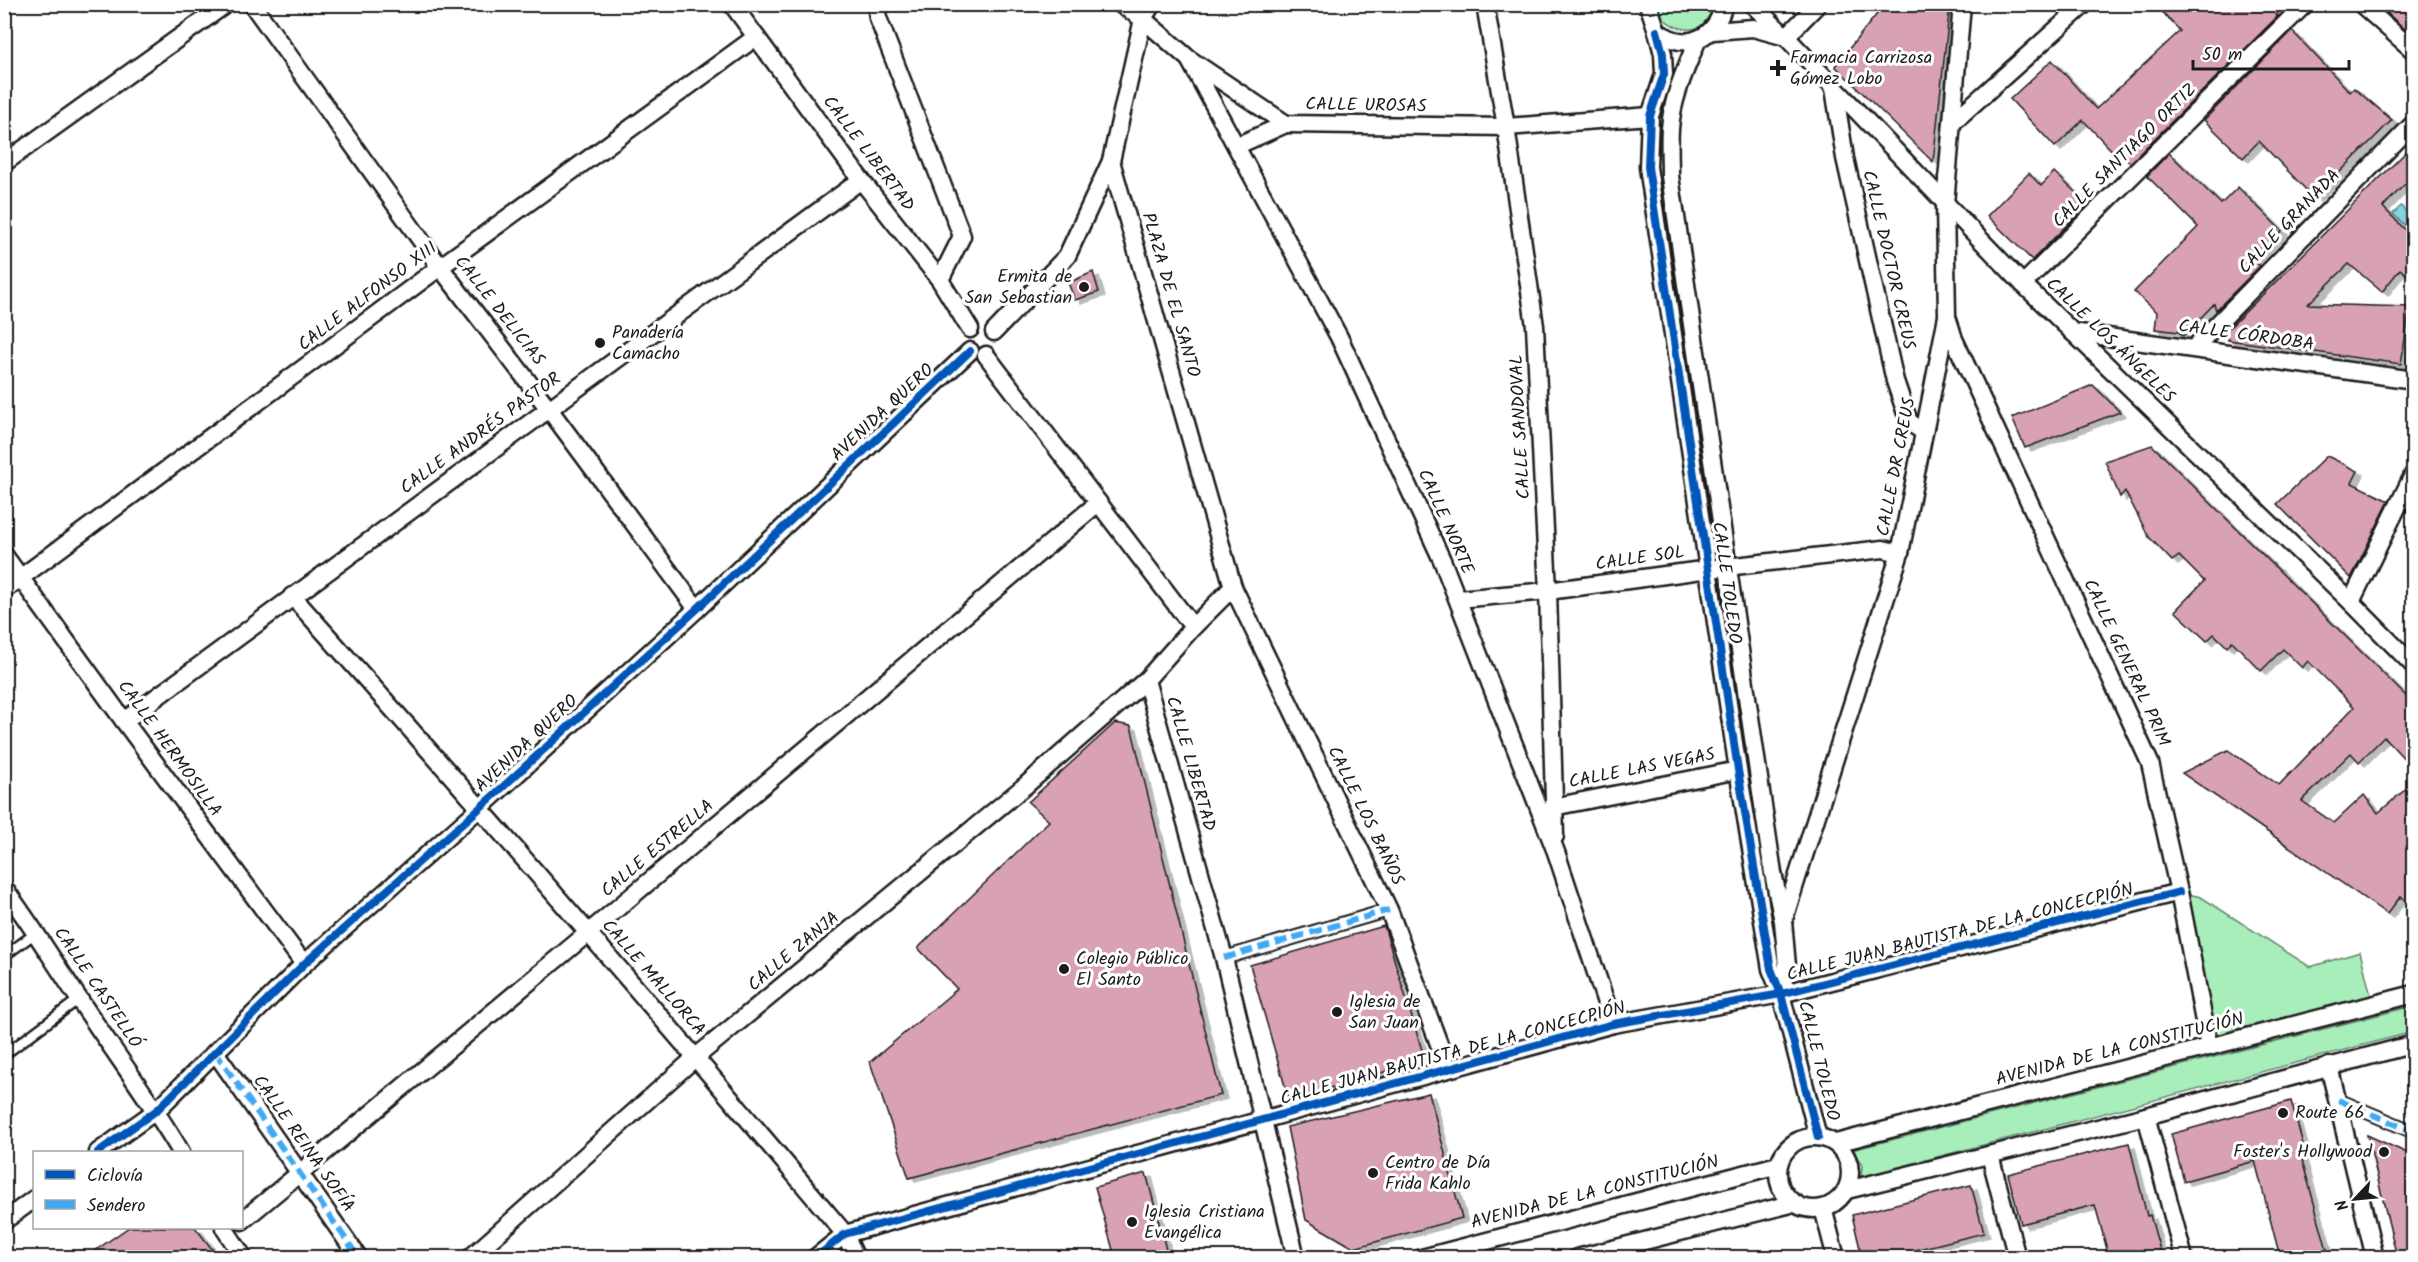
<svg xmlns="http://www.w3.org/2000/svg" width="2418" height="1262" viewBox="0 0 2418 1262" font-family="Kalam,sans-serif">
<defs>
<filter id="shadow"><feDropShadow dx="6" dy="4" stdDeviation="0" flood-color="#0004"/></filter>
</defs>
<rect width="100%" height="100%" fill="#fff"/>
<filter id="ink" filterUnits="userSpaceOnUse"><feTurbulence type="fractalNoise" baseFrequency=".0167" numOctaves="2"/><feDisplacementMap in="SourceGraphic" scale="12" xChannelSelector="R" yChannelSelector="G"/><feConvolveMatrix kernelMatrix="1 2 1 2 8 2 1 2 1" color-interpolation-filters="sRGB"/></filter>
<g filter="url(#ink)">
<!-- green -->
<g fill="#a8eebb" stroke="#62856c" stroke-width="1.5">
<path d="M1655,5h60c-5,35 -50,29 -60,0z"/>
<path d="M2179,892l22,5 109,70 50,-15 13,52 -164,43z"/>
<path d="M2413,1006v26l-552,145 1,-12 -10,-15z"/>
</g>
<!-- water -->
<path fill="#84d3e0" stroke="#5a8a92" stroke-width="1.5" d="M2401,206l12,13v9l-2,3 -18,-17z"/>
<!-- building -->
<g fill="#d8a1b6" stroke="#1c1c1c" stroke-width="1.5" filter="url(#shadow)">
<path d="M1885,4h65l-17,158 -98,-96z"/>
<path d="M2155,4h132l-11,11 2,1 -148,147 -9,-10 -4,3 -34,-36 -28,27 -45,-48 42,-39 44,49 84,-78z"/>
<path d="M2377,4h37v33z"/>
<path d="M2292,31l58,61 4,-4 38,32 -78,78 -55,-57 -16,17 -39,-38z"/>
<path d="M2414,144v47l-8,-8 -23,24 30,31v42l-13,-11 -18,23 -33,-28 -41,40 102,3 -9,57 -173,-24 -3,-8z"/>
<path d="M2169,153l52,51 17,-17 44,44 -28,29 6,6 -44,44 -2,-6 -31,32 -4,-4 -24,-3 2,-17 -23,-20 64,-65 -51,-51z"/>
<path d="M2054,172l34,32 -56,56 -45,-44 42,-43 12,13z"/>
<path d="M1093,272l6,20 -24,8 -7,-17z"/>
<path d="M2093,385l27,27 -95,36 -13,-30z"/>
<path d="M2152,445l262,259v65l-30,-32 -25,25 -8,-9 -49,48 32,22 30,-28 14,18 36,-31v128l-13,-14 -14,18 -205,-141 46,-23 51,35 75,-78 -46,-46 -6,7 -19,-19 -22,22 -29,-30 -5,6 -13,-13 -7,7 -32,-30 29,-30 -25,-25 -7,5 -23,-24 -24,-46 -5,6 -15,-36z"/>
<path d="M2327,456l31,15 -6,12 37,18 -38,77 -74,-74z"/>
<path d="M1115,723l16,3 90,369 -312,83 -39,-116 87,-73 -39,-41 131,-127 -21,-19z"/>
<path d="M1384,926l41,134 -136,40 -39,-135z"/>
<path d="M1429,1093l33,125 -108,30 -48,-28 -19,-93z"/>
<path d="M2291,1101l13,47 -5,1 30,108h-49l-25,-96 -71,20 -13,-47z"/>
<path d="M2367,1135l47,21v101h-17z"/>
<path d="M2129,1143l18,73 3,-1 12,42h-53l-14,-52 -74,19 -13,-50z"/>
<path d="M1146,1173l22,84h-53l-20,-70z"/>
<path d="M1971,1185l13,48 -98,24h-24l-10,-42z"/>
<path d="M129,1227h66l23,30h-132z"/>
</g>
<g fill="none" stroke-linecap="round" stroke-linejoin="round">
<!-- service casing -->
<g stroke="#1c1c1c" stroke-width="13">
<g id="service">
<path d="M4,956l33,-24"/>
<path d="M4,1055l75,-56"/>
</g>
</g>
<!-- pedestrian casing -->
<g stroke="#1c1c1c" stroke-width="16">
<g id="pedestrian">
<path d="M1224,958l165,-48"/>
<path d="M2338,1100l76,32"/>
</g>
</g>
<!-- minor casing -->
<g stroke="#1c1c1c" stroke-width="21">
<g id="minor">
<path d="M252,4l188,263 109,142 148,200"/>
<path d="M732,4l129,176 79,100 30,49"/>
<path d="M876,4l2,14 84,218 -22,44"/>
<path d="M1120,4l23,15 46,40 97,65 220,3 144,-11"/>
<path d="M1485,4l21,123 29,199 13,265 7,245"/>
<path d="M1648,4l9,27c30,22 59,7 67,-27"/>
<path d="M1752,4l34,33 237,247 328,318 63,64"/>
<path d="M2361,4l53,47"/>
<path d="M1657,31l6,23 1,20 -14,42 -2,51 90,603 33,199 10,25 37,143"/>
<path d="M1713,31l40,-3 29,8"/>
<path d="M1786,37l32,-33"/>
<path d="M1698,39c-12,29 -26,59 -28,90 -1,15 0,31 0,47l103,697 10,48 4,45 -6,28"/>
<path d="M1189,59l150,278 103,223 114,292 57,172"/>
<path d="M1834,88l11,70 50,223 14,41 15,10"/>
<path d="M1952,123l133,-119"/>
<path d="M1236,146l50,-22"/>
<path d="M1111,161l32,-142 9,-15"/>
<path d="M4,163l222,-159"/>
<path d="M2023,284l282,-280"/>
<path d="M1948,320l6,19 196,424 29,129 30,155"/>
<path d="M994,332l73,-76 44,-95 122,426 -40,40"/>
<path d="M2072,332l342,48"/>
<path d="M2194,348l220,-225"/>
<path d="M986,355l207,272 -47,53 78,278 72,300"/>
<path d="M4,555l120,166 180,243"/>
<path d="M1233,587l156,323 59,158"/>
<path d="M4,590l436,-323 316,-230"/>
<path d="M292,596c188,210 372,423 553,638l11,24"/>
<path d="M1458,599l90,-8 161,-22 174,-20 17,4"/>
<path d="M2351,602l63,-129"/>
<path d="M124,721l737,-541"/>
<path d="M1553,807l185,-37"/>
<path d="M4,888c27,36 50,74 75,111 34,52 71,100 102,153"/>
<path d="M1784,919l116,-366 31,-155 16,-82 -2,-112 17,-200"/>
<path d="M215,1052l144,206"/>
<path d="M2329,1066l46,192"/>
<path d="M2146,1116l38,142"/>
<circle cx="1814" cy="1173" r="36"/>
<path d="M1836,1143l578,-149"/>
<path d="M98,1152l59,-42 147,-146 177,-157 216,-198 273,-258"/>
<path d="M1990,1155l27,103"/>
<path d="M1847,1190l299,-74 268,-72"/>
<path d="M1823,1208l13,50"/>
<path d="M4,1221l30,-22"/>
<path d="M242,1221l346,-288 510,-430"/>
<path d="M224,1228l20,30"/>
<path d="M470,1258l226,-201 330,-272 120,-105"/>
<path d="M815,1258l30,-24 768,-210 168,-30 398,-102"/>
<path d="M1422,1258l356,-93"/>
<path d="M1577,1258l218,-55"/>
</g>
</g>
<!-- service -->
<use href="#service" stroke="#fff" stroke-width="8"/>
<!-- pedestrian -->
<use href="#pedestrian" stroke="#fff" stroke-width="12"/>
<!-- minor -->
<use href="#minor" stroke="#fff" stroke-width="16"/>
<!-- quiet -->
<g stroke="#3fa9f5" stroke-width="6" stroke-dasharray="12 6" stroke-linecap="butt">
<path d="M1224,958l165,-48"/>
<path d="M215,1052l144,206"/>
<path d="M2338,1100l76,32"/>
</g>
<!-- cycleway casing -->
<g stroke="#fff" stroke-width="11">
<g id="cycleway">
<path d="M1657,31l6,23 1,20 -14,42 -2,51 90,603 33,199 10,25 37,143"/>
<path d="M98,1152l59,-42 147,-146 177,-157 216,-198 273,-258"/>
<path d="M815,1258l30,-24 768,-210 168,-30 398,-102"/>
</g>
</g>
<!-- cycleway -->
<use href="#cycleway" stroke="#0057b8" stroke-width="8"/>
</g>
</g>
<!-- markers -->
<g fill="#1c1c1c" stroke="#fff" stroke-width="2">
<path d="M1775 59h6v6h6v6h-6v6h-6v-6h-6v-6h6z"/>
<circle cx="1084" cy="287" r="6"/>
<circle cx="600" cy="343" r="6"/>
<circle cx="1064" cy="969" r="6"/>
<circle cx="1337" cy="1012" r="6"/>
<circle cx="2283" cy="1113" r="6"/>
<circle cx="2384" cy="1152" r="6"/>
<circle cx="1373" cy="1173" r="6"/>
<circle cx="1132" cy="1222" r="6"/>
</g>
<g text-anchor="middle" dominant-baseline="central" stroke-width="6" stroke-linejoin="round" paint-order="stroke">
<!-- poi labels -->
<g font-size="18" fill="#1c1c1c" stroke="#fff" text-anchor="start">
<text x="1790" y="58">Farmacia Carrizosa<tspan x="1790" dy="21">Gómez Lobo</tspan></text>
<text x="1072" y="277" text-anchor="end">Ermita de<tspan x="1072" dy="21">San Sebastian</tspan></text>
<text x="612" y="333">Panadería<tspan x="612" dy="21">Camacho</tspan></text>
<text x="1076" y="959">Colegio Público<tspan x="1076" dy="21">El Santo</tspan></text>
<text x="1349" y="1002">Iglesia de<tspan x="1349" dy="21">San Juan</tspan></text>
<text x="2295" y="1113">Route 66</text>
<text x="2372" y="1152" text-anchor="end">Foster's Hollywood</text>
<text x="1385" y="1163">Centro de Día<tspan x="1385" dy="21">Frida Kahlo</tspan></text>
<text x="1144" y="1212">Iglesia Cristiana<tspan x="1144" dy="21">Evangélica</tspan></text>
</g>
<!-- street labels -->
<g font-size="18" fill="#1c1c1c" stroke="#fff">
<text transform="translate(1366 106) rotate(1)">CALLE UROSAS</text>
<text transform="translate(868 154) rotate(53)">CALLE LIBERTAD</text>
<text transform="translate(2125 156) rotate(-45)">CALLE SANTIAGO ORTIZ</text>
<text transform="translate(2290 222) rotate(-46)">CALLE GRANADA</text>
<text transform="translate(1888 260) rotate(77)">CALLE DOCTOR CREUS</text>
<text transform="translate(1170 295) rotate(74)">PLAZA DE EL SANTO</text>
<text transform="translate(368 297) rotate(-37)">CALLE ALFONSO XIII</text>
<text transform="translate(499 311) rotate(52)">CALLE DELICIAS</text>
<text transform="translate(2246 336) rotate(8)">CALLE CÓRDOBA</text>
<text transform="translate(2110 341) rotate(44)">CALLE LOS ÁNGELES</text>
<text transform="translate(883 413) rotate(-43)">AVENIDA QUERO</text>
<text transform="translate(1521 427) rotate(-93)">CALLE SANDOVAL</text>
<text transform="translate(481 434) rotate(-36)">CALLE ANDRÉS PASTOR</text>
<text transform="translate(1897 467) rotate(-79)">CALLE DR CREUS</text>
<text transform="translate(1445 522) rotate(66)">CALLE NORTE</text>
<text transform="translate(1640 559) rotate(-8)">CALLE SOL</text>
<text transform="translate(1726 583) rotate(82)">CALLE TOLEDO</text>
<text transform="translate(2126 663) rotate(65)">CALLE GENERAL PRIM</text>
<text transform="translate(527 744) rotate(-43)">AVENIDA QUERO</text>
<text transform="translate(169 749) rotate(54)">CALLE HERMOSILLA</text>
<text transform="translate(1190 764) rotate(74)">CALLE LIBERTAD</text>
<text transform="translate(1642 769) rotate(-11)">CALLE LAS VEGAS</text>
<text transform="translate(1365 816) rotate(64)">CALLE LOS BAÑOS</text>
<text transform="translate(658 849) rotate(-40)">CALLE ESTRELLA</text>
<text transform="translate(1960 933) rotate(-14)">CALLE JUAN BAUTISTA DE LA CONCECPIÓN</text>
<text transform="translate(794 952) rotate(-40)">CALLE ZANJA</text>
<text transform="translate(653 978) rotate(49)">CALLE MALLORCA</text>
<text transform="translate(97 988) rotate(56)">CALLE CASTELLÓ</text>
<text transform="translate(2120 1050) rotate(-14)">AVENIDA DE LA CONSTITUCIÓN</text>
<text transform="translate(1453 1054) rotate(-15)">CALLE JUAN BAUTISTA DE LA CONCECPIÓN</text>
<text transform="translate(1818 1061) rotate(76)">CALLE TOLEDO</text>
<text transform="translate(303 1144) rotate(55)">CALLE REINA SOFÍA</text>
<text transform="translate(1595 1193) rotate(-14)">AVENIDA DE LA CONSTITUCIÓN</text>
</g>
</g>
<!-- margin -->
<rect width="2418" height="1262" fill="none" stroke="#fff" stroke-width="24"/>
<rect x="12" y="12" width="2394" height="1238" fill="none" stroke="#1c1c1c" stroke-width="2" filter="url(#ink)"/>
<!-- legend -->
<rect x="33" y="1151" width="210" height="78" fill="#ffffff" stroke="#a4a4a4" stroke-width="1.5"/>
<rect x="45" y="1170" width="30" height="9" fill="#0057b8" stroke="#a4a4a4" stroke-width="1.5"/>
<text x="87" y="1181" font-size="18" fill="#1c1c1c">Ciclovía</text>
<rect x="45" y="1200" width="30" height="9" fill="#3fa9f5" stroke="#a4a4a4" stroke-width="1.5"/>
<text x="87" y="1211" font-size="18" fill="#1c1c1c">Sendero</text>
<!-- north arrow -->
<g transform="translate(2355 1199) rotate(244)" stroke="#ffffff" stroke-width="4.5" paint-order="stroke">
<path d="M0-4.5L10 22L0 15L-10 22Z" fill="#1c1c1c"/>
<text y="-9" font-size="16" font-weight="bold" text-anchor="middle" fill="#1c1c1c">N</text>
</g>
<!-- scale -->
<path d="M2193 60v9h156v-9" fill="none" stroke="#1c1c1c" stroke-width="3"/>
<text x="2202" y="60" font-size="18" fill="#1c1c1c" stroke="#ffffff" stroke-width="4.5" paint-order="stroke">50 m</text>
</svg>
